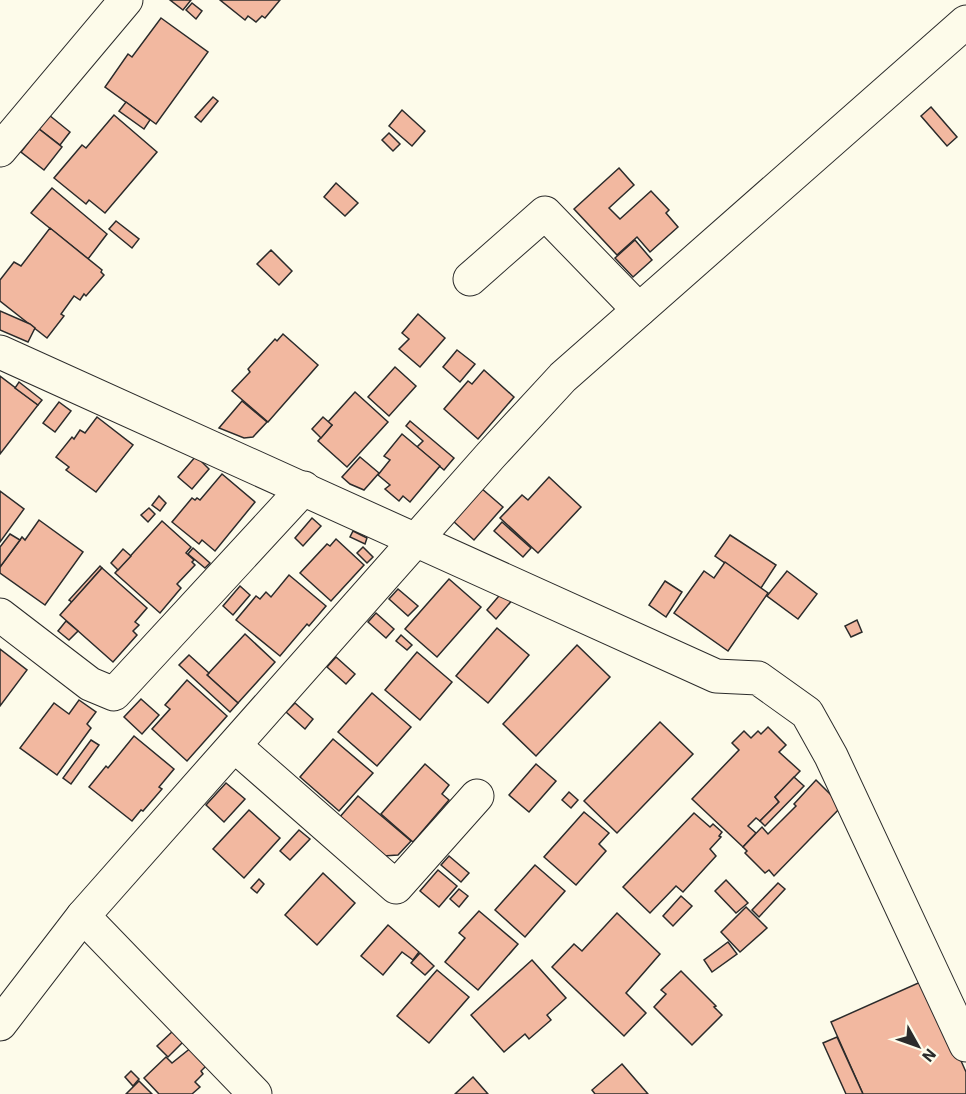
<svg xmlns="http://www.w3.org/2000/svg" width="966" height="1094" viewBox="0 0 966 1094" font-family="'IBM Plex Sans',sans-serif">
<rect width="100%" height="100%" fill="#fdfbea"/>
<!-- building -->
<g fill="#f2b8a0" stroke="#2b2b2b" stroke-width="1.5">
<path d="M170,0h21l-8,10z"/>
<path d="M220,0h60l-15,18 -3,-2 -6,6 -8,-6 -3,4z"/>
<path d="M192,3l10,8 -6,8 -10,-9z"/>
<path d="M161,18l47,34 -52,72 -51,-37 23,-33 4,3z"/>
<path d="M213,97l5,4 -17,21 -6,-5z"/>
<path d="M126,102l24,18 -6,9 -25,-18z"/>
<path d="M931,107l26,30 -10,9 -26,-30z"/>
<path d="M402,110l23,21 -13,15 -23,-20z"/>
<path d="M49,115l21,17 -10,13 -22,-17z"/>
<path d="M114,115l43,37 -52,61 -16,-13 -3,4 -32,-26 28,-33 4,3z"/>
<path d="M39,129l23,18 -18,23 -23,-18z"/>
<path d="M389,133l11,11 -7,7 -11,-11z"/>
<path d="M619,168l15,17 -25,23 11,11 31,-28 18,19 -3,3 12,14 -28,25 -13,-15 -20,18 -43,-46z"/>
<path d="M336,183l22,20 -13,13 -21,-19z"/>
<path d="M52,188l55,46 -19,25 -57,-46z"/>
<path d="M116,221l23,18 -7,9 -23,-19z"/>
<path d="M50,228l52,42 -1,2 3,3 -18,21 -2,-2 -4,6 -6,-4 -13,18 3,2 -17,22 -47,-37v-21l14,-18 7,4z"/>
<path d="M635,240l17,20 -19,17 -18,-19z"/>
<path d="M271,250l21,21 -13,14 -22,-21z"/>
<path d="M0,311l30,13 5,4 -7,14 -28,-12z"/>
<path d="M418,314l27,24 -25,29 -21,-18 10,-10 -7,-6z"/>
<path d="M283,334l35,31 -50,57 -36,-31 18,-19 -2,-3 27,-30 2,2z"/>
<path d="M457,350l18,14 -15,18 -17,-15z"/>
<path d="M395,367l21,19 -27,30 -21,-19z"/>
<path d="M484,370l30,27 -36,42 -34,-30 24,-28 4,3z"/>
<path d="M0,376l38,29 -38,49z"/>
<path d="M19,382l23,18 -4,5 -23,-17z"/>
<path d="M355,392l33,30 -41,45 -29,-26 14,-16 -4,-3z"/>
<path d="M242,401l25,21 -14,15 -9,1 -25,-10z"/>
<path d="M59,402l12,9 -16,21 -12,-9z"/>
<path d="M97,417l36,28 -37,47 -30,-22 3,-3 -13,-10 16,-20 2,2 6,-9 5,3z"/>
<path d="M323,417l9,8 -11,13 -9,-9z"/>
<path d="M410,421l44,37 -10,12 -27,-23 6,-6 -17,-15z"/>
<path d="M402,434l38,32 -30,36 -7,-6 -4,5 -14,-12 5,-4 -12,-10 12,-15 -6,-4z"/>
<path d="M196,456l13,13 -17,20 -14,-12z"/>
<path d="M360,457l19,16 -15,17 -14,-6 -8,-7z"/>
<path d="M222,474l33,28 -40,49 -13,-11 -3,4 -27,-22 20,-24 3,2 2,-2 3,2z"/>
<path d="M549,477l32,30 -43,46 -38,-35 22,-23 6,5z"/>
<path d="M481,488l22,19 -29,33 -21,-19z"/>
<path d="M0,491l24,18 -24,33z"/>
<path d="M159,496l7,7 -6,8 -8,-6z"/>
<path d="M149,508l6,6 -7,8 -7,-7z"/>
<path d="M312,518l9,8 -18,20 -8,-8z"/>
<path d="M39,520l44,32 -38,53 -45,-32v-6l20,-27 2,-3 3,3z"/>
<path d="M162,521l29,26 -5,6 8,7 -2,2 3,3 -18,19 4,4 -21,25 -45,-40z"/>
<path d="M502,522l29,26 -8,9 -29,-26z"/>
<path d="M353,531l14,7 -2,6 -15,-7z"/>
<path d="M10,534l10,6 -20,27v-20z"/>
<path d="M730,535l46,30 -15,23 -46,-32z"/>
<path d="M336,539l28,26 -33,36 -31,-28 27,-29 3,2z"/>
<path d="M363,547l10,10 -6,6 -10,-10z"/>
<path d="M193,548l17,15 -5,5 -17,-14z"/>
<path d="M123,549l8,7 -13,14 -7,-7z"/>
<path d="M725,562l43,31 -40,58 -54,-38 30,-42 10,7z"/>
<path d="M100,566l2,2 -30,34 -3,-2z"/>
<path d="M102,568l45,40 -12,14 4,3 -6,6 4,4 -24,27 -53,-47z"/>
<path d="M787,571l30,23 -19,25 -31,-23z"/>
<path d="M289,575l37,31 -17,20 -2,-2 -27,32 -44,-36 20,-24 4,3 6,-7 5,5z"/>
<path d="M449,579l32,28 -44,50 -32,-28z"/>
<path d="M665,581l17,11 -16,25 -17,-12z"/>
<path d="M240,586l10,9 -17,20 -10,-9z"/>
<path d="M398,589l20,17 -10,10 -19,-17z"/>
<path d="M504,590l10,8 -18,21 -9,-9z"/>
<path d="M376,613l18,16 -8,9 -18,-16z"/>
<path d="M857,620l5,12 -11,5 -6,-11z"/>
<path d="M66,621l12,10 -9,9 -11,-9z"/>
<path d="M497,628l32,27 -41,48 -32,-27z"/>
<path d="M245,634l30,28 -37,41 -31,-28z"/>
<path d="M401,635l11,10 -5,5 -11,-9z"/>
<path d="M577,645l33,32 -74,79 -33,-32z"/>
<path d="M0,649l27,21 -27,36z"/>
<path d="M417,652l35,30 -32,38 -35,-30z"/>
<path d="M189,655l20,18 -2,2 31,28 -8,9 -51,-47z"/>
<path d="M336,657l19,17 -9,10 -19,-17z"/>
<path d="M187,680l40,36 -40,45 -35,-32 18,-20 -5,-4z"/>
<path d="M372,693l39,34 -34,39 -39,-34z"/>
<path d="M141,699l18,16 -17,19 -18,-17z"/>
<path d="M79,700l17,12 -9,12 4,4 -34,47 -37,-27 34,-45 15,11z"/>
<path d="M295,703l18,16 -8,10 -19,-17z"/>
<path d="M660,722l33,32 -76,79 -33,-32z"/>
<path d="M768,727l18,18 -7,7 21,19 -25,26 4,5 -19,19 -4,-3 -8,8 8,7 -13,14 -51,-48 47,-49 -7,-7 12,-12 7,7 7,-7 3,3z"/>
<path d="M134,736l40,33 -15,18 3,2 -19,22 -2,-1 -9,11 -43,-34 17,-21 2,2z"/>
<path d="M333,739l40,34 -34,38 -39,-34z"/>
<path d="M91,740l8,5 -28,39 -8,-6z"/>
<path d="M425,764l24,21 -7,9 7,6 -36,42 -32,-28z"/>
<path d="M536,764l20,17 -27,31 -20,-17z"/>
<path d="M794,777l10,9 -39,40 -5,-5 19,-19 -4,-5z"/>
<path d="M816,780l26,26 -68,70 -5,-6 -4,3 -20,-20 2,-2 -4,-4 19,-20 6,7 28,-28 -2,-2z"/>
<path d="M226,783l19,16 -21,23 -18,-17z"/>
<path d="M569,792l9,8 -7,8 -9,-8z"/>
<path d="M358,796l53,45 -13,14 -15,1 -44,-38z"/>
<path d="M249,810l31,28 -36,40 -31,-29z"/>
<path d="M584,812l25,21 -10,11 7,7 -30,34 -32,-28z"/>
<path d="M694,813l16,14 3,-3 9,8 -3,4 2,1 -11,12 6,7 -33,36 -7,-6 -26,27 -27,-26z"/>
<path d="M299,830l11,9 -20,21 -10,-9z"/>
<path d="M449,856l20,17 -8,9 -20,-17z"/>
<path d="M535,865l30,26 -40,46 -30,-27z"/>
<path d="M438,870l19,16 -18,21 -19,-16z"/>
<path d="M323,873l32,30 -38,42 -32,-30z"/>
<path d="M259,879l5,5 -7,9 -6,-5z"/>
<path d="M726,880l22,23 -12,10 -21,-22z"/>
<path d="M778,883l7,6 -26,28 -7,-7z"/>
<path d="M459,889l9,7 -9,11 -9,-8z"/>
<path d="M681,896l11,10 -19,20 -10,-10z"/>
<path d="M746,907l21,21 -27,24 -19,-20z"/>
<path d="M479,911l39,33 -40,46 -33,-28 20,-24 -6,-5z"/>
<path d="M617,913l43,41 -34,39 20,20 -22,23 -72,-69 22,-23 8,7z"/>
<path d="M388,925l31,27 -6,8 -11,-8 -19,23 -22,-19z"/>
<path d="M728,942l9,12 -25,18 -8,-12z"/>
<path d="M420,953l14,13 -9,9 -14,-12z"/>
<path d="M532,960l34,38 -19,17 4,5 -22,19 -4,-5 -21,18 -33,-37z"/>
<path d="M437,970l32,27 -40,46 -32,-27z"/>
<path d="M681,971l35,35 -2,1 8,8 -30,30 -38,-38 12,-13 -5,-4z"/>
<path d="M925,980l41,92v22h-103l-32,-72z"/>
<path d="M174,1030l10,11 -16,16 -11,-11z"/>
<path d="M837,1037l26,57h-17l-23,-51z"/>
<path d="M192,1047l16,17 -7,7 2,3 -8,8 5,5 -8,7h-33l-15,-16 22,-21 6,6z"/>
<path d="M622,1064l26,30h-53l-3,-4z"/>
<path d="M131,1071l8,8 -6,7 -8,-9z"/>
<path d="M473,1077l15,17h-33z"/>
<path d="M139,1081l13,13h-26z"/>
</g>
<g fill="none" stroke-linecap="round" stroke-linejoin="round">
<!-- street casing -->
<g stroke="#2b2b2b" stroke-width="35">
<g id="street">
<path d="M0,150l126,-150"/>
<path d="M470,279l75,-66 94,97"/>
<path d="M0,352l716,324 42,2 49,35 24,43 135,289"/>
<path d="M0,615l90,69 24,10 190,-206"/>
<path d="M235,746l161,141 81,-91"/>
<path d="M83,916l172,178"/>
<path d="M0,1024l83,-108 408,-461 72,-78 403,-355"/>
</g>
</g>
<!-- street -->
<use href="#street" stroke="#fdfbea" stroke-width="33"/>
</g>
<!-- north arrow -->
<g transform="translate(918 1046) rotate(130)" stroke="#fdfbea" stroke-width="4.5" paint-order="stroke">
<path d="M0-4.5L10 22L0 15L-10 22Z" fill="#2b2b2b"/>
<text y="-9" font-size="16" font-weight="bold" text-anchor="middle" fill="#2b2b2b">N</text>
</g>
</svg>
